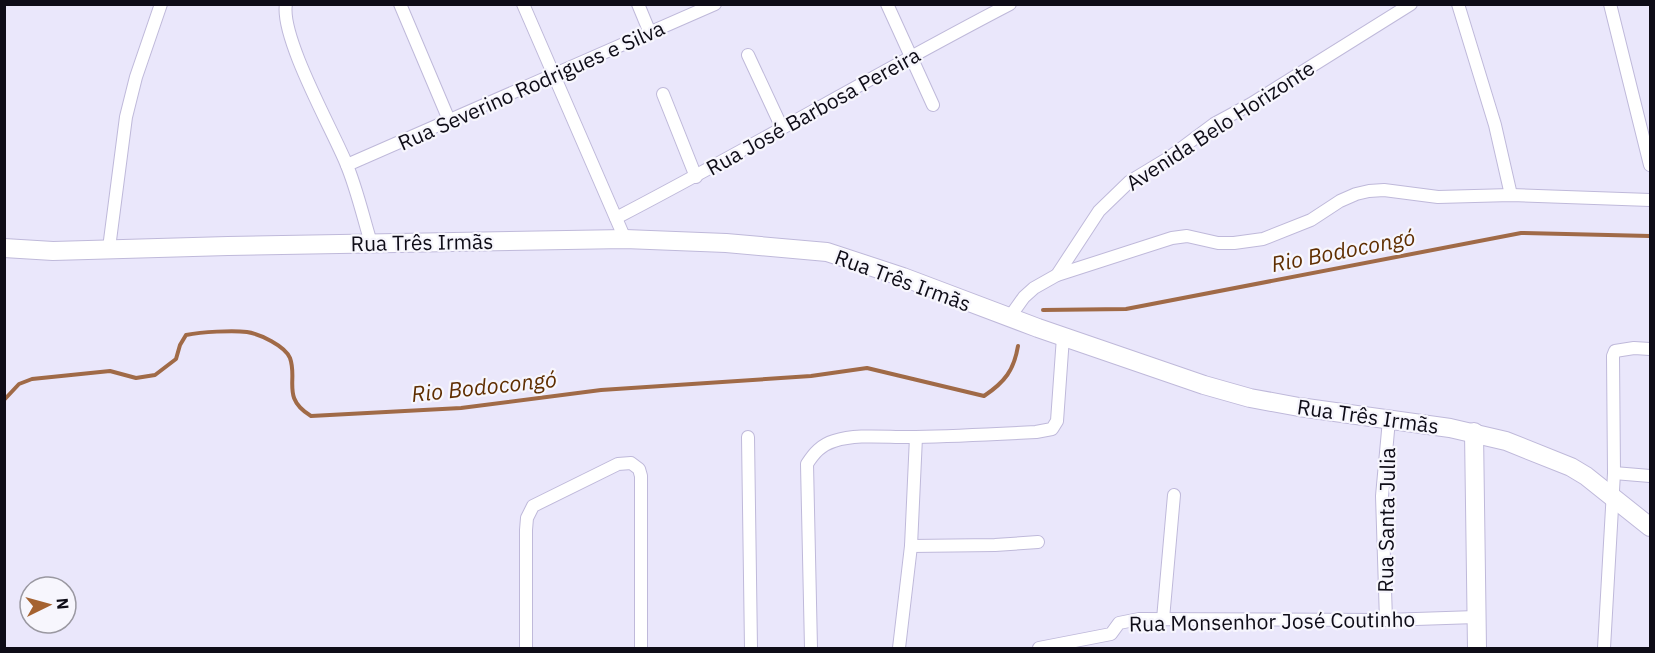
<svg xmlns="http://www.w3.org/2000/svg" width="1655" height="653" viewBox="0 0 1655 653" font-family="'IBM Plex Sans',sans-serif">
<rect width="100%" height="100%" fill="#eae7fb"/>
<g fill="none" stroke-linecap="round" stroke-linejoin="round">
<!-- stream -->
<g stroke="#a06a47" stroke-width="4">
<path d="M1043,310l83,-1 395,-76 129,3"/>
<path d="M4,400l15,-16 13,-5 78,-8 26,7 19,-3 21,-16 4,-14 6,-10c16,-3 46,-5 61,-3 13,2 38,14 43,26 8,22 -9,40 21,58l150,-8 140,-18 210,-14 56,-8 117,28c21,-14 30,-26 34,-50"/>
</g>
<!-- street casing -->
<g stroke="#bfb9da" stroke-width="14">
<g id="street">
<path d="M286,4c-6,33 46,125 60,159 11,26 17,54 25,80"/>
<path d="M400,4l49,116"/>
<path d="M523,4l102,235"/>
<path d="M638,4l12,29"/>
<path d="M887,4l46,101"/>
<path d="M1458,4l37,121 16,70"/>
<path d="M1610,4l40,161"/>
<path d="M748,55l34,73"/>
<path d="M663,94l33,83"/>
<path d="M347,165l368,-161"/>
<path d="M616,218c133,-69 261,-145 394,-214"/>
<path d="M109,248l17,-131 10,-40 25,-73"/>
<path d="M1057,275l42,-64 30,-29 38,-23 47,-35 37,-20 160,-100"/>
<path d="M1009,318l15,-21 10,-9 23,-13 115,-37 15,-2 31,7h16l29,-4 48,-19 29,-19 16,-7 13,-3 15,-1 54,7 73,-2 139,5"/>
<path d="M748,437l3,211"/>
<path d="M1614,473l36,3"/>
<path d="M911,546l84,-1 43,-3"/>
<path d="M1163,619l11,-124"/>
<path d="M1386,620l-4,-124 7,-76"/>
<path d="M526,648v-118l1,-12 6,-12 85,-42 13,-1 8,6 2,7v172"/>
<path d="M811,648l-4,-184c7,-11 14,-19 27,-23 25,-8 56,-3 82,-4 40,-1 80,-3 120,-5l16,-3 5,-8 6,-84"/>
<path d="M899,648l12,-102 5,-109"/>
<path d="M1039,648l72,-14 8,-11 20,-4 247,1 90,-3"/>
<path d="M1604,648l10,-175 -1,-117 2,-5 19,-3 16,1"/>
</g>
</g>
<!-- secondary casing -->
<g stroke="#bfb9da" stroke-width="20">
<g id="secondary">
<path d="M4,248l49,3 175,-5 397,-7 101,4 101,9 76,25 135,51 166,57 46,13 49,9 151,21 56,13 65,26 15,9 64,51"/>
<path d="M1474,432l3,216"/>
</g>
</g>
<!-- street -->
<use href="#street" stroke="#fff" stroke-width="12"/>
<!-- secondary -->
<use href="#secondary" stroke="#fff" stroke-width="18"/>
</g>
<g text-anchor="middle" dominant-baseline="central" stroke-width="4.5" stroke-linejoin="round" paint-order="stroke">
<!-- street labels -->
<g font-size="21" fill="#0e0c17" stroke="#f7f6fd">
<text transform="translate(531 85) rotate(-24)">Rua Severino Rodrigues e Silva</text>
<text transform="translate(813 111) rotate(-29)">Rua José Barbosa Pereira</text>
<text transform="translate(1220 125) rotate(-33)">Avenida Belo Horizonte</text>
<text transform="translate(422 242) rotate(-1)">Rua Três Irmãs</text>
<text transform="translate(903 280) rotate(20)">Rua Três Irmãs</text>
<text transform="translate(1368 416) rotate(8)">Rua Três Irmãs</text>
<text transform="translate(1386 520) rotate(-89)">Rua Santa Julia</text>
<text transform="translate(1272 621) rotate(-1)">Rua Monsenhor José Coutinho</text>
</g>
<!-- water labels -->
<g font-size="22" font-style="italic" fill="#5f2e01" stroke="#f7f6fd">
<text transform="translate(1343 250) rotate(-11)">Rio Bodocongó</text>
<text transform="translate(484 386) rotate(-6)">Rio Bodocongó</text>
</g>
</g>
<!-- border -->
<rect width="1655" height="653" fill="none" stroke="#0e0c17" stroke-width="12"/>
<!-- north arrow -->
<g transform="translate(48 605) rotate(85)"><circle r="28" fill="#f7f6fd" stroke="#9a98a1" stroke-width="1.5"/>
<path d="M0-4.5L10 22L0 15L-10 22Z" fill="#a56230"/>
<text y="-9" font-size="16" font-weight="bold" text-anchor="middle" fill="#0e0c17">N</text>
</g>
</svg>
